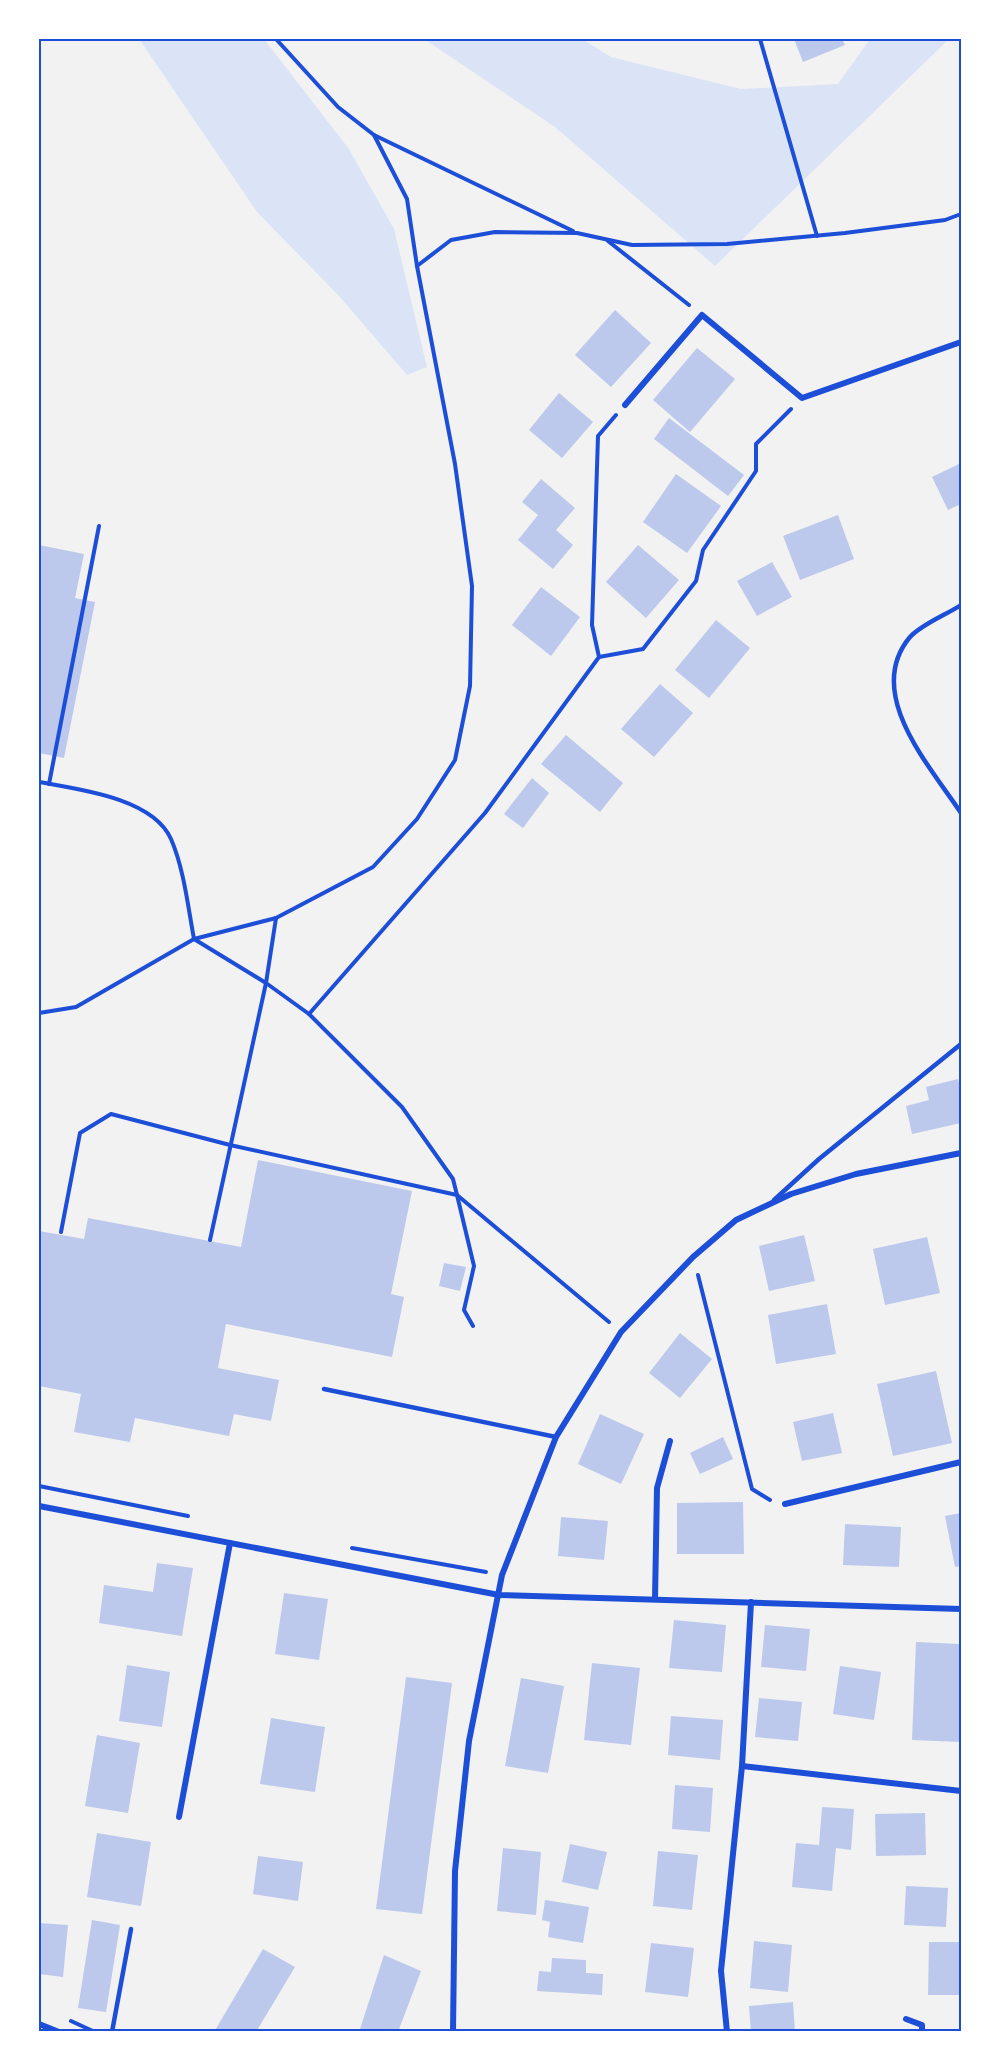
<svg xmlns="http://www.w3.org/2000/svg" width="1000" height="2071" viewBox="0 0 1000 2071" font-family="Signika,sans-serif">
<rect width="100%" height="100%" fill="#f2f2f2"/>
<!-- green -->
<g fill="#dbe4f7">
<path d="M139,39h125l85,110 45,80 33,138 -20,8 -68,-79 -82,-84z"/>
<path d="M424,39h158l29,18 130,32 97,-5 32,-45h79l-234,227 -160,-139z"/>
</g>
<!-- building -->
<g fill="#bdc9ec">
<path d="M794,39h48l3,6 -42,17z"/>
<path d="M615,310l36,33 -40,44 -36,-32z"/>
<path d="M697,348l38,31 -45,53 -37,-32z"/>
<path d="M559,393l34,29 -31,36 -33,-28z"/>
<path d="M669,418l75,57 -16,21 -74,-57z"/>
<path d="M961,463v41l-13,6 -16,-33z"/>
<path d="M676,474l45,32 -34,47 -44,-31z"/>
<path d="M541,479l34,29 -19,22 17,15 -20,24 -35,-29 20,-25 -16,-13z"/>
<path d="M838,515l16,44 -54,21 -17,-44z"/>
<path d="M39,545l45,9 -9,44 20,4 -31,156 -25,-5z"/>
<path d="M638,545l41,35 -33,38 -40,-36z"/>
<path d="M772,562l20,35 -35,19 -20,-35z"/>
<path d="M541,587l39,30 -29,39 -39,-31z"/>
<path d="M716,620l34,28 -41,50 -34,-28z"/>
<path d="M660,684l33,29 -39,44 -33,-28z"/>
<path d="M566,735l57,48 -23,29 -59,-48z"/>
<path d="M532,778l17,15 -26,35 -19,-14z"/>
<path d="M958,1079l3,13v31l-49,11 -6,-28 23,-6 -3,-13z"/>
<path d="M258,1160l154,31 -21,103 13,3 -12,60 -166,-33 -8,44 61,12 -8,41 -37,-7 -5,22 -94,-18 -5,24 -56,-10 7,-38 -42,-8v-155l45,8 4,-21 153,29z"/>
<path d="M804,1235l11,46 -46,10 -10,-45z"/>
<path d="M927,1237l13,56 -55,12 -12,-56z"/>
<path d="M444,1263l22,4 -6,24 -21,-5z"/>
<path d="M827,1304l9,50 -60,10 -8,-49z"/>
<path d="M680,1333l32,26 -32,39 -31,-25z"/>
<path d="M936,1371l16,72 -59,13 -16,-72z"/>
<path d="M833,1413l9,40 -40,8 -9,-39z"/>
<path d="M600,1414l44,20 -23,50 -43,-20z"/>
<path d="M723,1437l10,22 -33,15 -10,-21z"/>
<path d="M743,1502l1,52h-67v-51z"/>
<path d="M961,1513v53l-6,1 -10,-51z"/>
<path d="M561,1517l47,4 -4,39 -46,-4z"/>
<path d="M845,1524l56,3 -2,40 -56,-2z"/>
<path d="M157,1563l36,5 -11,68 -83,-13 5,-38 49,7z"/>
<path d="M284,1593l44,6 -9,61 -44,-6z"/>
<path d="M674,1620l52,5 -4,47 -53,-4z"/>
<path d="M765,1625l45,4 -4,42 -45,-4z"/>
<path d="M916,1642l45,2v98l-49,-2z"/>
<path d="M592,1663l48,5 -9,77 -47,-5z"/>
<path d="M127,1665l43,7 -8,55 -43,-6z"/>
<path d="M840,1666l41,6 -7,48 -41,-6z"/>
<path d="M406,1677l46,6 -30,231 -46,-5z"/>
<path d="M521,1678l43,8 -16,87 -43,-7z"/>
<path d="M759,1698l43,4 -4,39 -43,-4z"/>
<path d="M671,1716l52,4 -3,40 -52,-5z"/>
<path d="M271,1718l54,9 -10,65 -55,-8z"/>
<path d="M97,1735l43,8 -12,70 -43,-7z"/>
<path d="M675,1785l38,3 -3,44 -38,-3z"/>
<path d="M822,1807l32,2 -3,41 -15,-2 -4,43 -40,-4 4,-44 23,2z"/>
<path d="M925,1813l1,42 -50,1 -1,-42z"/>
<path d="M97,1833l54,9 -10,64 -54,-9z"/>
<path d="M570,1844l37,8 -9,38 -36,-8z"/>
<path d="M503,1848l38,4 -5,63 -39,-4z"/>
<path d="M658,1851l40,4 -6,55 -39,-4z"/>
<path d="M258,1856l45,6 -5,39 -45,-7z"/>
<path d="M906,1886l42,2 -2,39 -42,-2z"/>
<path d="M545,1900l44,7 -6,36 -35,-6 2,-15 -8,-2z"/>
<path d="M92,1920l28,5 -14,87 -28,-4z"/>
<path d="M39,1923l29,2 -5,52 -24,-3z"/>
<path d="M754,1941l38,4 -4,47 -38,-4z"/>
<path d="M929,1942h32v53h-33z"/>
<path d="M651,1943l43,5 -6,49 -43,-5z"/>
<path d="M263,1949l32,18 -39,65h-42z"/>
<path d="M384,1955l37,16 -23,61h-39z"/>
<path d="M552,1958l34,2v13l17,1 -1,21 -65,-4 2,-20 12,1z"/>
<path d="M793,2002l2,30h-44l-2,-26z"/>
</g>
<g fill="none" stroke-linecap="round" stroke-linejoin="round">
<!-- path -->
<g stroke="#1d4ed8" stroke-width="4">
<path d="M276,39l62,68 36,28 199,96"/>
<path d="M760,39l57,197"/>
<path d="M608,241l81,64"/>
<path d="M417,266l34,-26 44,-8 82,1 55,12 95,-1 118,-11 100,-13 16,-6"/>
<path d="M599,657l44,-8 53,-68 7,-31 53,-79v-27l35,-35"/>
<path d="M39,782c39,7 114,16 132,57 13,30 17,68 23,100l-118,68 -37,6"/>
<path d="M49,784l50,-258"/>
<path d="M194,939l82,-21 97,-51 44,-48 38,-59 15,-74 2,-100 -17,-122 -38,-198 -10,-67 -33,-64"/>
<path d="M194,939l72,44 43,31 93,93 51,72 4,16 152,127"/>
<path d="M309,1014l176,-201 114,-156 -7,-32 6,-189 18,-21"/>
<path d="M61,1232l19,-99 31,-19 119,31 227,50 17,71 -10,44 9,16"/>
<path d="M210,1240l56,-257 10,-65"/>
<path d="M698,1275l54,214 18,11"/>
<path d="M39,1486l149,30"/>
<path d="M352,1548l134,24"/>
<path d="M71,2021l24,11"/>
</g>
<!-- service -->
<g stroke="#1d4ed8" stroke-width="4.5">
<path d="M961,605c-15,10 -39,19 -51,32 -47,56 20,129 51,176"/>
<path d="M774,1200l45,-41 142,-115"/>
<path d="M324,1389l232,48"/>
<path d="M112,2032l19,-103"/>
</g>
<!-- minor -->
<g stroke="#1d4ed8" stroke-width="6">
<path d="M625,405l77,-90 100,83 159,-56"/>
<path d="M785,1504l176,-42"/>
<path d="M39,1506l460,89 462,14"/>
<path d="M655,1599l2,-111 13,-47"/>
<path d="M742,1766l219,25"/>
<path d="M179,1817l51,-274"/>
<path d="M906,2019l16,6v7"/>
<path d="M39,2024l20,8"/>
<path d="M453,2032l2,-161 14,-130 33,-166 54,-138 65,-105 72,-75 43,-37 55,-26 65,-20 105,-21"/>
<path d="M727,2032l-6,-61 21,-205 9,-164"/>
</g>
</g>
<!-- border -->
<rect width="1000" height="2071" fill="none" stroke="#ffffff" stroke-width="81"/>
<rect x="40" y="40" width="920" height="1990" fill="none" stroke="#1d4ed8" stroke-width="2"/>
</svg>
